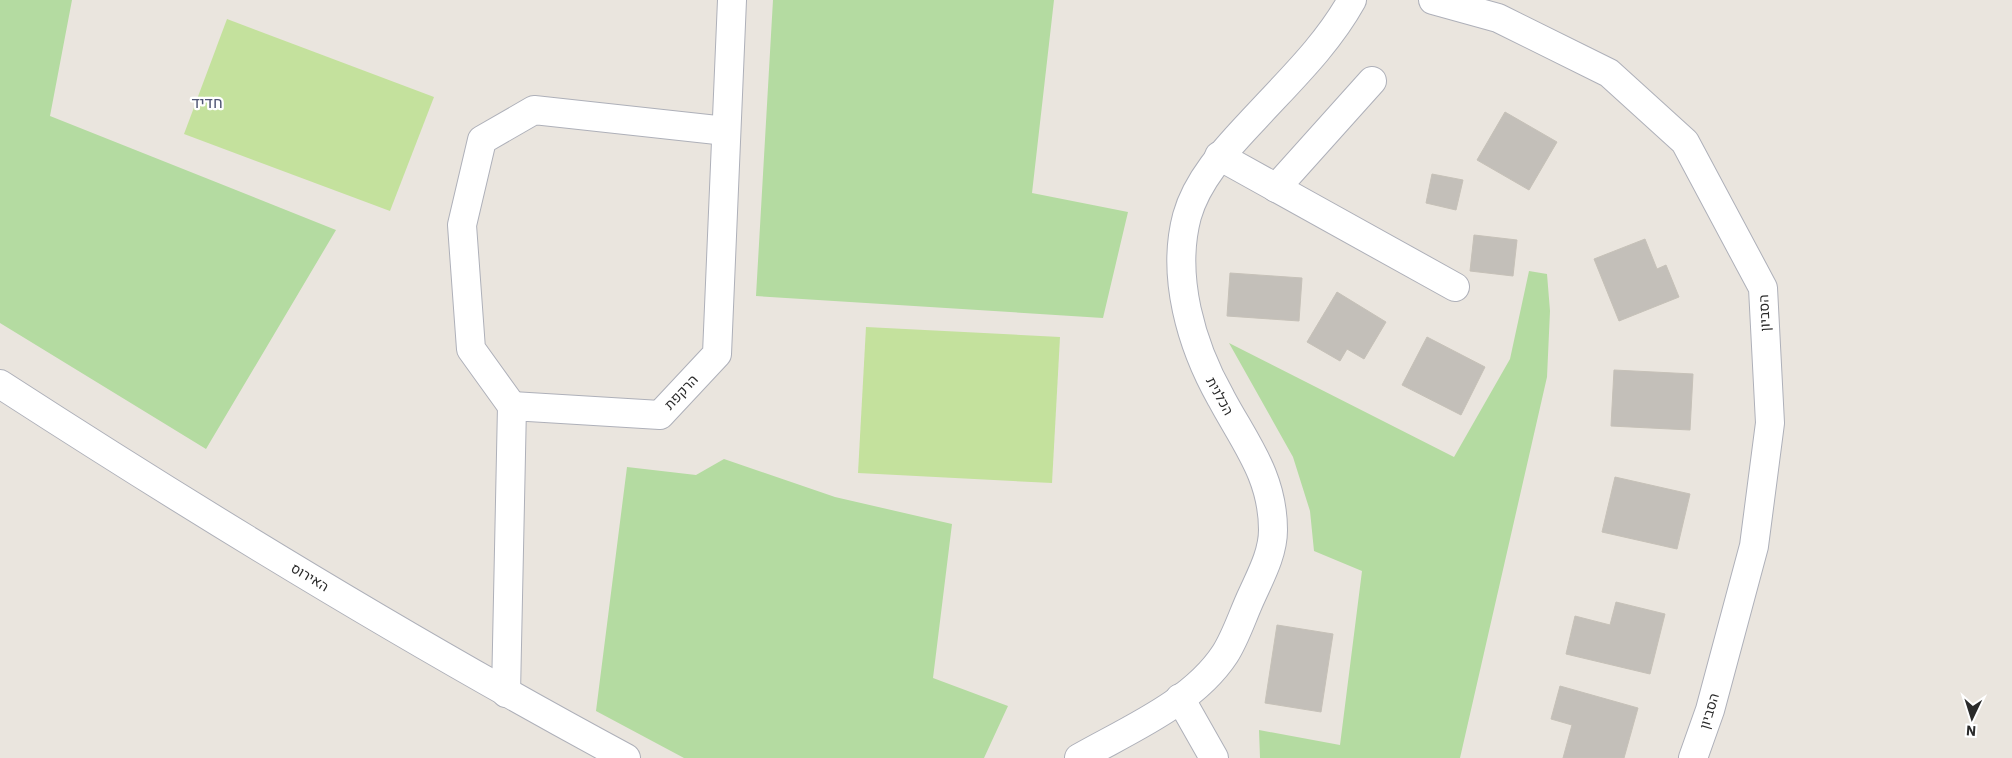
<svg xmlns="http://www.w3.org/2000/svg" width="2012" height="758" viewBox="0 0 2012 758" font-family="'IBM Plex Sans',Heebo,sans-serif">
<rect width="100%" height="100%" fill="#eae5de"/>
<!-- green -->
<g fill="#b4dba1">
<path d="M0,0h72l-22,116 286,114 -130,219 -206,-126z"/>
<path d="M773,0h281l-22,193 96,19 -25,106 -347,-22z"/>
<path d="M1529,271l18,3 3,37 -3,66 -87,381h-200l-1,-28 81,15 22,-174 -48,-20 -4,-40 -17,-54 -64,-114 225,114 56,-98z"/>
<path d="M724,459l111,38 117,27 -19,154 75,28 -24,52h-300l-88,-47 31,-244 69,8z"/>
</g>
<!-- pitch -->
<g fill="#c4e19d">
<path d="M227,19l207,78 -44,114 -206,-77z"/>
<path d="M866,327l194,10 -8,146 -194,-10z"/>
</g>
<!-- building -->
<g fill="#c3bfb9" stroke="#c6c1b8">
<path d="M1505,112l52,30 -28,48 -52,-30z"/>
<path d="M1432,174l31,6 -7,30 -30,-7z"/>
<path d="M1474,235l43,5 -4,36 -43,-5z"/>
<path d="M1645,239l12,30 9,-4 13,32 -60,24 -25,-62z"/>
<path d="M1230,273l72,5 -3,43 -72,-5z"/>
<path d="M1337,292l49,30 -22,37 -17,-10 -7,12 -33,-19z"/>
<path d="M1427,337l58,30 -24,48 -59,-30z"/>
<path d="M1614,370l79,4 -3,56 -79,-4z"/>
<path d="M1615,477l75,17 -13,55 -75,-17z"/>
<path d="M1616,602l49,12 -15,60 -84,-20 9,-38 35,9z"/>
<path d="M1277,625l56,9 -12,78 -56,-9z"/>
<path d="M1560,686l78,22 -14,50h-61l9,-33 -21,-6z"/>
</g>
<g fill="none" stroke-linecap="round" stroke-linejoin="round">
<!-- minor casing -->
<g stroke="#aeb0b9" stroke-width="30">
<g id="minor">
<path d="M1433,0l65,18 111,55 76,69 78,146 7,135 -16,123 -44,164 -17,48"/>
<path d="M1219,156l236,131"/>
<path d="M1276,188l96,-107"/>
<path d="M0,384c204,132 412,259 626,374"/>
<path d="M512,406l-41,-57 -9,-124 20,-85 52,-30 192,21"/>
<path d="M506,693l6,-287 148,9 57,-61 15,-354"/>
<path d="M1180,698l34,60"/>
<path d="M1079,758c49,-28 114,-55 146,-104 11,-17 18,-40 27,-59 9,-20 21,-42 21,-65 0,-54 -28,-87 -52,-132 -30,-53 -50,-122 -34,-182 11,-39 42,-70 68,-98 35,-38 72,-73 97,-118"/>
</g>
</g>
<!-- minor -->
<use href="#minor" stroke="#fff" stroke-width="28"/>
</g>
<g text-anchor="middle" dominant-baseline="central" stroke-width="4.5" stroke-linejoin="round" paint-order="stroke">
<!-- street labels -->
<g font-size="14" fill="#2a2a2a" stroke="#fff">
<text transform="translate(1764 313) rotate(-93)">הסביון</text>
<text transform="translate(681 392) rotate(-47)">הרקפת</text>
<text transform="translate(1220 396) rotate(61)">הכלנית</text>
<text transform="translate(310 577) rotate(31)">האירוס</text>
<text transform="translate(1709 711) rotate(-73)">הסביון</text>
</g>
<!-- quarter labels -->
<g font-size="16" fill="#505675" stroke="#fff">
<text x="207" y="102">חדיד</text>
</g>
</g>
<!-- north arrow -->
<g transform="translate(1972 718) rotate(184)" stroke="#ffffff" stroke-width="4" paint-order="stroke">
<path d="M0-4L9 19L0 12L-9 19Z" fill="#2a2a2a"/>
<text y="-8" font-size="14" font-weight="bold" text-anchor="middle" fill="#2a2a2a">N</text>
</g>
</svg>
